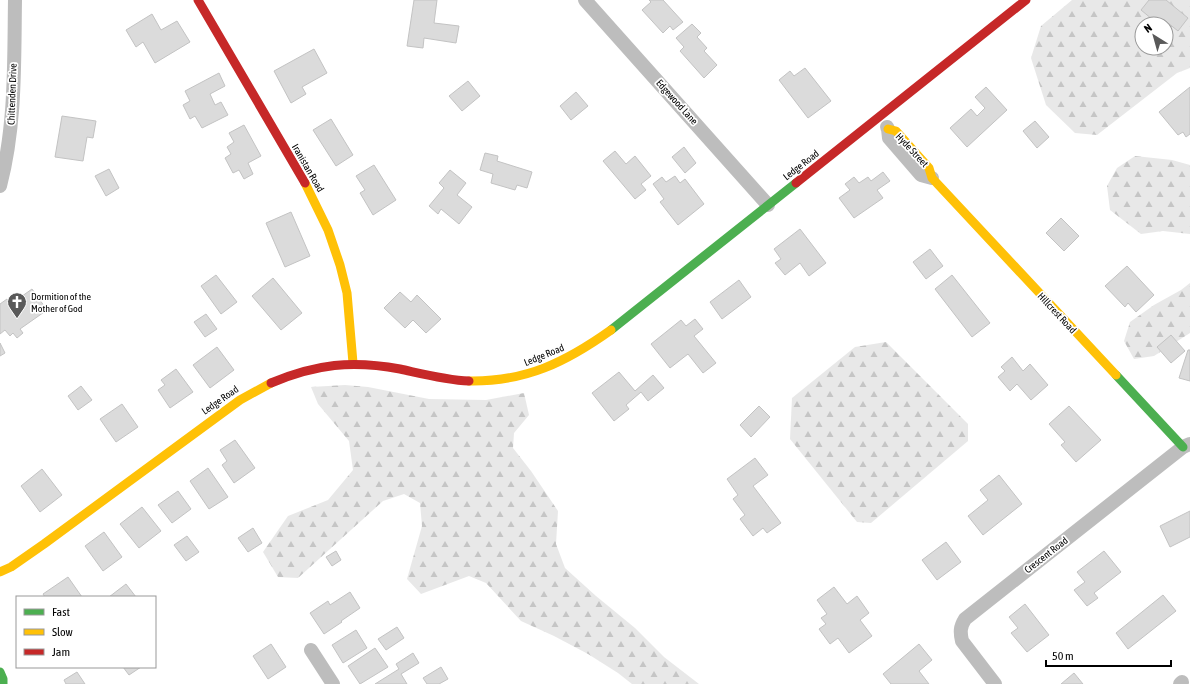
<svg xmlns="http://www.w3.org/2000/svg" width="1190" height="684" viewBox="0 0 1190 684" font-family="'Asap Condensed',sans-serif">
<defs>
<pattern id="forest-firs" width="22" height="20" patternUnits="userSpaceOnUse"><rect width="22" height="20" fill="#e8e8e8"/><path d="M5 1l3.5 6h-7zM16 11l3.5 6h-7z" fill="#c5c5c5"/></pattern>
</defs>
<rect width="100%" height="100%" fill="#fff"/>
<!-- forest -->
<g fill="url(#forest-firs)" fill-rule="evenodd">
<path d="M1072,0h118v68l-13,5 -80,62 -22,-2 -29,-28 -15,-47 10,-32zM1142,24h24v24h-24z"/>
<path d="M1135,156l37,4 18,5v69l-27,-3 -22,3 -31,-24 -3,-24 10,-18z"/>
<path d="M1190,283v50l-36,23 -20,3 -10,-18 6,-19 24,-17 27,-15z"/>
<path d="M886,342l82,82v17l-97,82 -14,-1 -67,-83 2,-41 63,-51z"/>
<path d="M345,385l23,2 61,12 57,1 38,-7 5,22 -15,18 -1,15 18,23 27,40 -2,33 9,24 31,28 39,32 29,29 35,27h-67l-14,-11 -30,-19 -34,-18 -33,-15 -35,-38 -17,-7 -48,18 -14,-15 15,-53 -2,-23 -16,-9 -21,7 -85,77 -20,-1 -15,-25 25,-36 40,-16 25,-30 -4,-29 -31,-37 -7,-17z"/>
</g>
<!-- building -->
<g fill="#dbdbdb" stroke="#c3c3c3">
<path d="M414,0h23l-3,23 25,3 -3,17 -32,-5 -1,10 -16,-2z"/>
<path d="M649,0h14l20,22 -10,8 -3,-4 -7,7 -21,-23 9,-8z"/>
<path d="M1149,0h17l22,18 -10,13 -15,-12 -5,5 -17,-14z"/>
<path d="M152,14l9,16 16,-9 13,21 -35,21 -12,-21 -7,5 -10,-17z"/>
<path d="M692,24l9,9 -4,4 10,11 -3,3 13,14 -13,13 -24,-27 4,-4 -8,-9z"/>
<path d="M314,49l13,24 -25,14 4,7 -15,9 -17,-32z"/>
<path d="M805,68l26,33 -23,17 -29,-38 11,-9 4,5z"/>
<path d="M219,73l6,13 -15,8 5,11 6,-3 7,13 -26,13 -7,-12 -5,3 -7,-14 7,-4 -5,-10z"/>
<path d="M468,81l12,15 -18,15 -13,-15z"/>
<path d="M986,87l21,23 -40,37 -17,-19 21,-19 6,7 8,-8 -10,-11z"/>
<path d="M1190,87v47l-4,3 -3,-5 -5,3 -19,-23z"/>
<path d="M576,92l12,14 -17,14 -11,-14z"/>
<path d="M62,116l34,5 -3,17 -6,-1 -4,24 -28,-4z"/>
<path d="M331,119l22,36 -17,11 -23,-36z"/>
<path d="M1035,121l14,16 -12,11 -14,-17z"/>
<path d="M244,125l17,31 -13,7 5,11 -9,5 -5,-9 -6,3 -8,-15 6,-4 -4,-7 7,-5 -5,-9z"/>
<path d="M684,147l12,16 -11,10 -13,-16z"/>
<path d="M615,151l11,13 9,-8 16,20 -10,8 5,6 -11,9 -32,-38z"/>
<path d="M485,153l13,3 -1,5 35,11 -5,16 -10,-3 -2,5 -24,-7 2,-9 -13,-4z"/>
<path d="M374,165l22,35 -23,15 -13,-22 5,-3 -9,-14z"/>
<path d="M109,169l10,19 -13,8 -11,-20z"/>
<path d="M450,170l16,13 -9,12 15,12 -13,17 -18,-15 -3,5 -9,-8 15,-18 -5,-5z"/>
<path d="M883,172l7,9 -13,9 6,8 -29,20 -15,-20 11,-8 -5,-6 9,-7 5,6 9,-6 3,4z"/>
<path d="M675,176l5,7 5,-4 19,25 -26,21 -18,-23 4,-3 -11,-15 9,-7 4,5z"/>
<path d="M291,212l19,44 -25,11 -19,-44z"/>
<path d="M1061,218l18,18 -15,15 -18,-18z"/>
<path d="M800,229l26,34 -17,13 -9,-13 -15,12 -10,-12 6,-4 -7,-10z"/>
<path d="M930,249l13,17 -17,13 -13,-17z"/>
<path d="M1127,266l27,29 -18,17 -8,-9 -3,4 -20,-21z"/>
<path d="M216,275l21,27 -16,12 -20,-28z"/>
<path d="M952,275l38,48 -18,14 -37,-48z"/>
<path d="M273,278l29,35 -21,17 -29,-34z"/>
<path d="M739,280l12,17 -29,22 -12,-17z"/>
<path d="M32,289l15,21 -27,19 3,4 -6,5 -4,-5 -3,3 -5,-6 -5,4v-30l7,-5 4,5z"/>
<path d="M400,292l11,10 6,-7 24,24 -15,14 -13,-13 -8,8 -21,-20z"/>
<path d="M206,314l11,15 -12,8 -11,-15z"/>
<path d="M695,319l8,10 -9,7 22,27 -13,10 -15,-19 -18,14 -19,-24 30,-24 5,6z"/>
<path d="M1171,335l14,16 -14,12 -14,-16z"/>
<path d="M0,343l5,10 -5,3z"/>
<path d="M217,347l17,23 -24,18 -17,-23z"/>
<path d="M1188,350h2v31l-11,-3z"/>
<path d="M1012,357l11,14 7,-7 18,21 -17,15 -14,-16 -7,7 -12,-14 7,-6 -4,-4z"/>
<path d="M176,369l17,23 -23,16 -12,-18 7,-5 -4,-5z"/>
<path d="M619,372l16,19 18,-16 11,13 -16,13 -7,-9 -15,13 3,4 -15,12 -22,-28z"/>
<path d="M81,386l11,14 -14,10 -10,-14z"/>
<path d="M122,404l16,23 -22,15 -16,-23z"/>
<path d="M759,406l11,11 -19,20 -11,-12z"/>
<path d="M1069,406l32,34 -25,22 -15,-17 4,-3 -16,-18z"/>
<path d="M235,440l20,28 -21,15 -12,-18 5,-4 -7,-11z"/>
<path d="M755,458l13,17 -15,11 28,37 -14,10 -4,-5 -10,8 -13,-17 5,-4 -12,-16 5,-4 -11,-16z"/>
<path d="M208,468l20,29 -19,12 -19,-28z"/>
<path d="M42,469l20,26 -22,17 -19,-26z"/>
<path d="M999,475l23,29 -39,31 -15,-19 20,-16 -8,-10z"/>
<path d="M178,491l13,18 -19,14 -14,-18z"/>
<path d="M142,507l19,24 -22,17 -19,-24z"/>
<path d="M1190,511v26l-20,10 -10,-21z"/>
<path d="M253,528l9,15 -14,9 -10,-14z"/>
<path d="M104,532l18,25 -19,14 -18,-25z"/>
<path d="M187,536l12,16 -13,9 -12,-16z"/>
<path d="M946,542l15,20 -24,18 -15,-20z"/>
<path d="M336,551l5,9 -9,6 -6,-9z"/>
<path d="M1104,551l17,21 -27,21 4,5 -11,8 -13,-16 11,-8 -8,-10z"/>
<path d="M68,577l14,20h-37l-2,-3z"/>
<path d="M126,584l10,13h-27z"/>
<path d="M834,587l13,17 10,-8 12,17 -9,7 12,16 -23,17 -11,-15 -8,6 -11,-15 7,-5 -5,-6 6,-4 -10,-14z"/>
<path d="M350,592l10,16 -19,13 1,1 -18,12 -14,-21 18,-12 2,4z"/>
<path d="M1163,595l13,16 -48,38 -12,-16z"/>
<path d="M1025,604l24,31 -22,17 -16,-19 7,-5 -9,-11z"/>
<path d="M397,627l7,11 -18,12 -8,-11z"/>
<path d="M356,630l11,18 -24,15 -11,-18z"/>
<path d="M271,644l15,23 -18,12 -15,-23z"/>
<path d="M919,644l13,16 -13,11 10,13h-38l-8,-10z"/>
<path d="M375,648l13,19 -28,17 -12,-18z"/>
<path d="M413,653l6,10 -18,11 6,10h-32l24,-15 -3,-5z"/>
<path d="M123,667h18l-12,8z"/>
<path d="M441,667l7,12 -9,5h-12l-4,-6z"/>
<path d="M77,672l8,12h-19l-2,-4z"/>
<path d="M1074,673l9,11h-22z"/>
</g>
<g fill="none" stroke-linecap="round" stroke-linejoin="round">
<!-- street -->
<g stroke="#bdbdbd" stroke-width="14">
<path d="M585,0l183,205"/>
<path d="M887,127l1,2 1,9 32,37 11,3"/>
<path d="M0,186c16,-61 14,-124 15,-186"/>
<path d="M311,650l22,34"/>
<path d="M995,684l-33,-43c-2,-9 -2,-14 3,-22l218,-172 7,-3"/>
<path d="M1180,684l2,-2"/>
</g>
<!-- fast -->
<g stroke="#4caf50" stroke-width="9">
<path d="M611,330l185,-147"/>
<path d="M1116,375l67,72"/>
<path d="M0,672l3,7v5"/>
</g>
<!-- slow -->
<g stroke="#ffc107" stroke-width="9">
<path d="M888,129l8,2 33,37 3,10 184,197"/>
<path d="M305,183l23,47 12,35 7,28 6,70"/>
<path d="M469,381c57,1 97,-19 142,-51"/>
<path d="M0,572l11,-5 33,-23 196,-144 31,-17"/>
</g>
<!-- jam -->
<g stroke="#c62828" stroke-width="9">
<path d="M198,0l107,183"/>
<path d="M796,183l230,-183"/>
<path d="M271,383c45,-19 81,-23 129,-14 23,5 46,11 69,12"/>
</g>
</g>
<!-- icons -->
<defs>
<g id="church-pin" transform="scale(1)"><path d="M0 17L-7.5 6A9.5 9.5 0 1 1 7.5 6Z" fill="#595959" stroke="#fff"/><path d="M-1.2-6h2.4v3.5h3.3v2.4h-3.3V6h-2.4V-.1h-3.3v-2.4h3.3Z" fill="#fff"/></g>
</defs>
<g fill-rule="evenodd">
<use href="#church-pin" x="17" y="302"/>
</g>
<g text-anchor="middle" dominant-baseline="central" stroke-width="3.5" stroke-linejoin="round" paint-order="stroke">
<!-- street labels -->
<g font-size="10" fill="#000" stroke="#fff">
<text transform="translate(12 94) rotate(-88)">Chittenden Drive</text>
<text transform="translate(677 102) rotate(48)">Edgewood Lane</text>
<text transform="translate(912 150) rotate(47)">Hyde Street</text>
<text transform="translate(801 165) rotate(-38)">Ledge Road</text>
<text transform="translate(308 168) rotate(60)">Iranistan Road</text>
<text transform="translate(1057 313) rotate(47)">Hillcrest Road</text>
<text transform="translate(544 355) rotate(-22)">Ledge Road</text>
<text transform="translate(220 400) rotate(-35)">Ledge Road</text>
<text transform="translate(1046 555) rotate(-38)">Crescent Road</text>
</g>
<!-- poi labels -->
<g font-size="10" fill="#000" stroke="#fff" text-anchor="start">
<text x="31" y="296">Dormition of the<tspan x="31" dy="12">Mother of God</tspan></text>
</g>
</g>
<!-- legend -->
<rect x="16" y="596" width="140" height="72" fill="#ffffff" stroke="#999999"/>
<rect x="24" y="609" width="20" height="6" fill="#4caf50" stroke="#999999"/>
<text x="52" y="616" font-size="12" fill="#000000">Fast</text>
<rect x="24" y="629" width="20" height="6" fill="#ffc107" stroke="#999999"/>
<text x="52" y="636" font-size="12" fill="#000000">Slow</text>
<rect x="24" y="649" width="20" height="6" fill="#c62828" stroke="#999999"/>
<text x="52" y="656" font-size="12" fill="#000000">Jam</text>
<!-- north arrow -->
<g transform="translate(1154 36) rotate(323)"><circle r="19" fill="#ffffff" stroke="#999999"/>
<path d="M0-3L7 15L0 10L-7 15Z" fill="#595959"/>
<text y="-6" font-size="11" font-weight="bold" text-anchor="middle" fill="#000000">N</text>
</g>
<!-- scale -->
<path d="M1046 660v6h125v-6" fill="none" stroke="#000000" stroke-width="2"/>
<text x="1052" y="660" font-size="12" fill="#000000" stroke="#ffffff" stroke-width="3" paint-order="stroke">50 m</text>
</svg>
